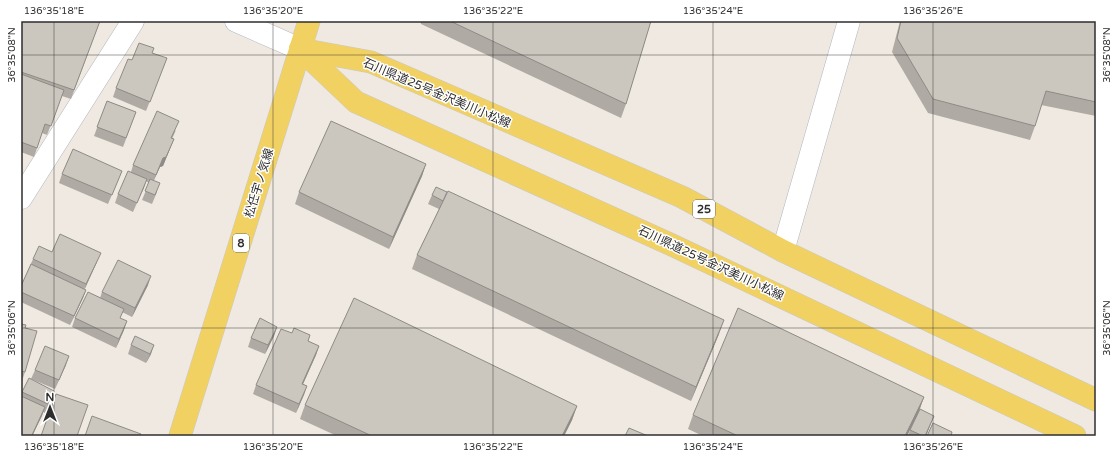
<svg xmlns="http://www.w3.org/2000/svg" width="1117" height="457" viewBox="0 0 1117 457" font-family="'Varela Round','Noto Sans JP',sans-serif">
<rect width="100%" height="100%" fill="#efe9e1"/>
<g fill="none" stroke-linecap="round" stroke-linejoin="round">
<!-- minor casing -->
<g stroke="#b4b7c1" stroke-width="23">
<g id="minor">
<path d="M236,21l64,28"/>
<path d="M21,198l112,-177"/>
<path d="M783,251l66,-230"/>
</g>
</g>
<!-- major casing -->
<g stroke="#c9c9c9" stroke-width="23">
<g id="major">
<path d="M300,49l71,13 311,135 101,54 313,149"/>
<path d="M300,49l56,53 316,143 403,191"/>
<path d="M180,436l129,-415"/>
</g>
</g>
<!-- minor -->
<use href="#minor" stroke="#fff" stroke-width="22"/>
<!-- major -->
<use href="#major" stroke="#f2d163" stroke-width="22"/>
</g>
<!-- wall -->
<g fill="#afaba4">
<path d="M21,21h79l-29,78 -9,-3 -15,39 -5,-2 -8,24 -13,-5z"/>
<path d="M420,21h231l-25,83 -5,14 -200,-94z"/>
<path d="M900,21h196v95l-55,-11 -6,21 -5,14 -102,-27 -36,-61z"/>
<path d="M167,58l-21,53 -33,-14 3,-9 16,-28z"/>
<path d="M107,101l29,11 -13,35 -29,-11z"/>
<path d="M176,130l-4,9h2l-11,27 -3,1 -6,13 3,12 -5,12 -10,-4 7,-17 -3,-2 -13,31 -18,-9 3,-9 13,-22 2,-7z"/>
<path d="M426,164l-4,12 -33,73 -94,-45 4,-12z"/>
<path d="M122,171l-14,33 -49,-21 3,-9z"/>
<path d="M432,195l287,139 -28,67 -279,-132 5,-14 22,-46 -11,-5z"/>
<path d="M52,252l45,10 -13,27 2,1 -3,8 -13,27 -49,-23v-16l12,-27z"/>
<path d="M148,285l-16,32 -10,-5 -2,6 4,12 -8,18 -44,-21 3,-9 25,-20 2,-6z"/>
<path d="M21,324l4,4v44l-3,9h-1z"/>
<path d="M277,327l-3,9 -9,18 -17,-7 3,-9z"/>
<path d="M292,333l18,2 -2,6 11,5 -3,9 -13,29 4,2 -11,27 -43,-19 3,-9z"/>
<path d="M131,345l20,9 -5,9 -18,-9z"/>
<path d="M66,365l-11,24 -24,-10 4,-9z"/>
<path d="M54,391l-9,22 -2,-1 -10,23 -12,1v-41l1,-3z"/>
<path d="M924,397l-5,14 -12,25h-204l-15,-7 5,-14z"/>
<path d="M305,405l272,1 -5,14 -8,16h-227l-37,-17z"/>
<path d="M934,416l-8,20h-18l2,-6z"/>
</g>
<!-- shaded-wall -->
<g fill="#8e8b86">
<path d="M174,139l-11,27 -3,1 -8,17 11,-26z"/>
<path d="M426,164l-4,12 -33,73 4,-12z"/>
<path d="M147,179l-3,9 -11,24 4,-9z"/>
<path d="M101,253l-4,9 -14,31 3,-9z"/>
<path d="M151,276l-3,9 -16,32 3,-9z"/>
<path d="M86,290l-3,8 -13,27 4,-9z"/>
<path d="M724,320l-5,14 -28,67 5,-14z"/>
<path d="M127,321l-3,9 -8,18 3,-9z"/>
<path d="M277,327l-3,9 -9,18 3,-9z"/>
<path d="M154,345l-3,9 -5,9z"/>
<path d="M319,346l-3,9 -17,38 3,-9z"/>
<path d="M69,356l-3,9 -11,24 4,-9z"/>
<path d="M307,386l-3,9 -8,18 3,-9z"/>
<path d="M54,391l-3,9 -6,13 3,-9z"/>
<path d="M924,397l-5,14 -12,25h-2z"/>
<path d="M577,406l-5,14 -8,16h-2z"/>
<path d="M45,407l-3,9 -10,20h-1z"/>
<path d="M934,416l-8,20h-1z"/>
</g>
<!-- building -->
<g fill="#cbc7bf" stroke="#8e8b86">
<path d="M21,21h79l-26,69 -53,-18z"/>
<path d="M450,21h201l-25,83z"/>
<path d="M901,21h195v81l-50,-11 -11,35 -102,-27 -36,-61z"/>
<path d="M139,43l15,5 -2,5 15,5 -17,44 -34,-14 12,-29 4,1z"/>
<path d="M21,74l43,16 -13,36 -6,-2 -8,24 -16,-6z"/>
<path d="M107,101l29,11 -10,26 -29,-11z"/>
<path d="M157,111l22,10 -8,17 3,1 -8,18 -3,1 -7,17 -23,-10z"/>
<path d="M331,121l95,43 -33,73 -94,-45z"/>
<path d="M73,149l49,22 -10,24 -50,-21z"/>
<path d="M128,171l19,8 -10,24 -19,-9z"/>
<path d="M150,179l10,4 -5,12 -10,-4z"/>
<path d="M436,187l11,5 -4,9 -11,-6z"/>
<path d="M448,191l276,129 -28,67 -279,-132z"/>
<path d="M60,234l41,19 -15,31 -53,-25 6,-13 13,6z"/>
<path d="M118,260l33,16 -16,32 -33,-16z"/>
<path d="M31,264l55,26 -12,26 -53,-24v-6z"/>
<path d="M88,292l36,17 -4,9 7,3 -8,18 -44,-21z"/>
<path d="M354,298l223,108 -15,30h-190l-67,-31z"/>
<path d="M738,308l186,89 -19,39h-167l-45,-21z"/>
<path d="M260,318l17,9 -9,18 -17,-7z"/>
<path d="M21,324l5,1 -1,3 12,3 -12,41 -4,-1z"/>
<path d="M294,328l16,7 -2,6 11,5 -17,38 5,2 -8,18 -43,-19 25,-56 11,4z"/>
<path d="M135,336l19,9 -4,9 -19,-9z"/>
<path d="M45,346l24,10 -10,24 -24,-10z"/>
<path d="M29,378l25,13 -6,13 -26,-12z"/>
<path d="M56,394l32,11 -11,31h-36z"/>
<path d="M21,396l24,11 -13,28 3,1h-14z"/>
<path d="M920,409l14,7 -9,20h-2l-13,-6z"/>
<path d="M92,416l49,18 -1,2h-55z"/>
<path d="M933,423l19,9 -1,4h-24z"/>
<path d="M629,428l19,8h-23z"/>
</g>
<!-- ticks -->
<path fill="none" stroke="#2e2e2e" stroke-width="1" stroke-opacity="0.45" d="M54,21v415M273,21v415M493,21v415M713,21v415M933,21v415M21,55h1075M21,328h1075"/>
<g text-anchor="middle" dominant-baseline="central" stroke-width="3" stroke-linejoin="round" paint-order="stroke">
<!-- shield labels -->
<g fill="#fff" stroke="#6d6d6d" stroke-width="1">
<rect x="693" y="200" width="22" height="18" rx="3"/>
<rect x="233" y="234" width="16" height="18" rx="3"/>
</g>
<g font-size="11" font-weight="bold" fill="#2e2e2e">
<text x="704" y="209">25</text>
<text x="241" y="243">8</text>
</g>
<!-- street labels -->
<g font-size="12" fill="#2e2e2e" stroke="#fff">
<text transform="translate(437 93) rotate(23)">石川県道25号金沢美川小松線</text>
<text transform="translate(259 183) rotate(-73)">松任宇ノ気線</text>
<text transform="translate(711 263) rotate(25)">石川県道25号金沢美川小松線</text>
</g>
</g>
<!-- border -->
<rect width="1117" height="457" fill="none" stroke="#ffffff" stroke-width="44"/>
<!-- north arrow -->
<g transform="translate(50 407)" stroke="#ffffff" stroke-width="3" paint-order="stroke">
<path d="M0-3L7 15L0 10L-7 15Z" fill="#2e2e2e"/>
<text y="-6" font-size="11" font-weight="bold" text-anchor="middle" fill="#2e2e2e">N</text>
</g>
<rect x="22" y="22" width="1073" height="413" fill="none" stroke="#2e2e2e" stroke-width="1.5"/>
<g font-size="10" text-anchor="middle" fill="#2e2e2e">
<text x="54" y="14">136°35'18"E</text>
<text x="273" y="14">136°35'20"E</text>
<text x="493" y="14">136°35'22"E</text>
<text x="713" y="14">136°35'24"E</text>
<text x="933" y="14">136°35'26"E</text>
<text transform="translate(11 55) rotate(-90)" y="4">36°35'08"N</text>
<text transform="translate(1106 55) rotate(-90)" y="4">36°35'08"N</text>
<text transform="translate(11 328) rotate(-90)" y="4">36°35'06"N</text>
<text transform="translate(1106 328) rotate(-90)" y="4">36°35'06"N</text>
<text x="54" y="450">136°35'18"E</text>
<text x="273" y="450">136°35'20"E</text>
<text x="493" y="450">136°35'22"E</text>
<text x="713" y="450">136°35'24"E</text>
<text x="933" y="450">136°35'26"E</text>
</g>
</svg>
